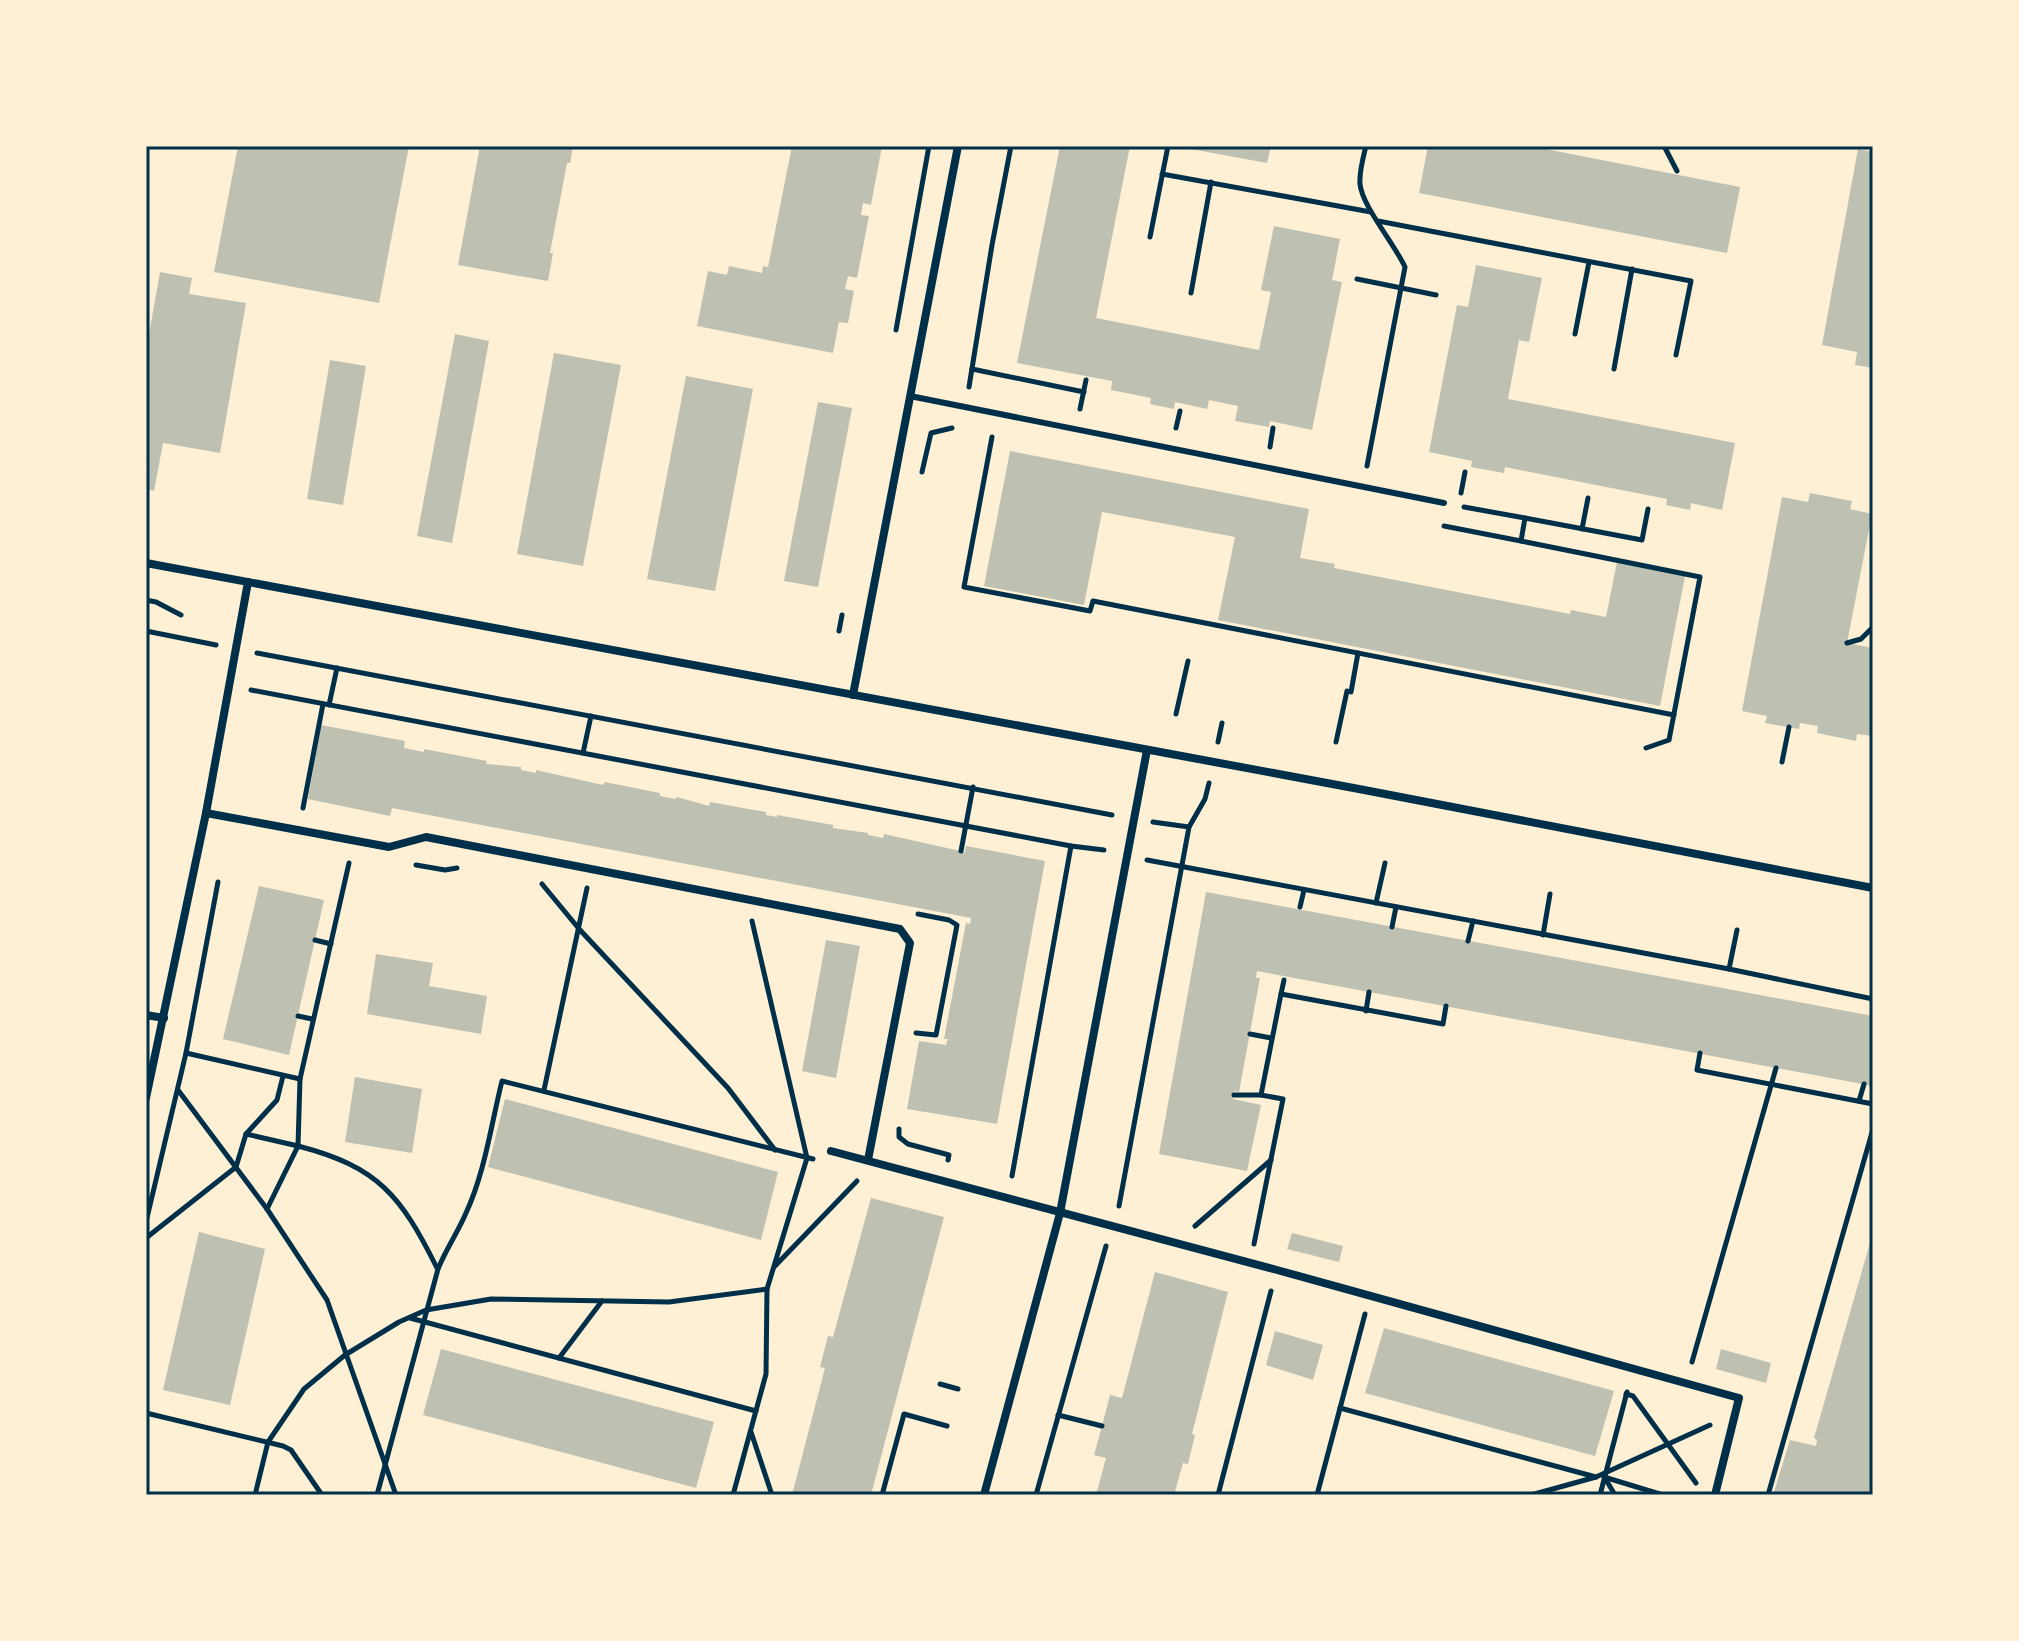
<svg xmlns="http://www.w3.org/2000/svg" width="2019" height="1641" viewBox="0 0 2019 1641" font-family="'Playfair Display',serif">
<rect width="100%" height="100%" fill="#fdf0d5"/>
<!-- building -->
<g fill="#bec0b2">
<path d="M238,146h171l-30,157 -165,-31z"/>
<path d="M480,146h93l-3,17h-3l-17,90h3l-5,28 -90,-16z"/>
<path d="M792,146h90l-11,59 -8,-2 -2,12 8,1 -12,62 -9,-2 -3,13 9,2 -6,32 -9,-1 -6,31 -136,-27 11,-55 19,4 2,-9 33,7 1,-7 5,1z"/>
<path d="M1060,146h70l-34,172 163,32 12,-58 -10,-2 13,-64 66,13 -8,41 10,2 -30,148 -42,-9 -1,6 -34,-6 3,-15 -29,-6 -2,9 -32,-7 -1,7 -24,-5 1,-6 -40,-8 1,-9 -95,-18z"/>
<path d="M1192,146h79l-4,17 -76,-14z"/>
<path d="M1428,146h102l210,41 -13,66 -308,-60z"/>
<path d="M1858,149l15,3v216l-18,-3 2,-13 -35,-7z"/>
<path d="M1476,265l66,13 -13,64 -10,-2 -11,59 227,44 -13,67 -31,-7 -1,7 -24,-5 1,-6 -162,-32 -1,6 -33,-6 1,-6 -43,-9 28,-147 11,2z"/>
<path d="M160,272l32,6 -3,16 57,9 -26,150 -57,-10 -9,48 -8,-2v-138z"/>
<path d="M455,334l34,7 -37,202 -35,-7z"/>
<path d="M554,353l67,12 -38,201 -66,-12z"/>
<path d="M330,360l36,6 -23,139 -36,-6z"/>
<path d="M686,376l67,13 -38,202 -68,-12z"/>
<path d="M818,402l34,6 -34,179 -34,-6z"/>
<path d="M1010,451l299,58 -9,49 35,6 -1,4 236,46 1,-4 35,7 11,-55 68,14 -25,130 -442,-86 17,-83 -133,-25 -18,93 -100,-19z"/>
<path d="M1810,493l42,8 -2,8 22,5 -25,129 26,5v88l-16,-2 -1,7 -39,-8 1,-7 -18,-3 -1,6 -34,-6 2,-7 -25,-5 40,-214 26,5z"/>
<path d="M321,725l84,16 -1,7 20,4v-3l63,12 -1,3 35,3v3l15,3v-3l67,15 2,-3 55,11v3l15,3 2,-2 32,9 1,-4 56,10v3l11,2v-2l56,10v3l35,5v2l15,3 1,-4 81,18 1,-6 79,15 -48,263 -90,-15 12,-68 27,4 2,-6h-4l22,-116 4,1 1,-6 -579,-110 -2,8 -82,-17z"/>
<path d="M259,886l65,14 -35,155 -66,-16z"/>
<path d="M1206,892l667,124v70l-616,-115 -1,7h4l-21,114 -5,-1 -1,8 28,6 -14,66 -88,-17z"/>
<path d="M826,940l34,6 -24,132 -34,-7z"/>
<path d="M376,954l57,9 -4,23 58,10 -6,38 -114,-20z"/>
<path d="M355,1077l67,12 -10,64 -67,-11z"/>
<path d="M505,1099l273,73 -17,68 -273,-73z"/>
<path d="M871,1198l73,19 -73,278h-79l33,-127 -5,-1 8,-31 5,1z"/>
<path d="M199,1232l66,17 -35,156 -67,-15z"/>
<path d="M1292,1233l51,13 -4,16 -52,-13z"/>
<path d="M1872,1236l1,246 -4,13h-96l17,-55 26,6 1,-6 -3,-2z"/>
<path d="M1155,1272l73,20 -36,142 3,1 -7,29 -5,-1 -9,32h-78l10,-37 -12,-3 8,-29 8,-31 12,3z"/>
<path d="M1384,1328l230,63 -19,65 -230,-63z"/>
<path d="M1275,1331l48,14 -10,35 -47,-15z"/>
<path d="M441,1349l273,73 -18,66 -273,-73z"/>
<path d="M1721,1349l50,14 -5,20 -50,-14z"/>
</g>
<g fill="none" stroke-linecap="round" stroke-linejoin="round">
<!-- path -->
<g stroke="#003049" stroke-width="5">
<path d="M1366,146c-3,12 -7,26 -6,38 2,22 34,59 45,83l-38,199"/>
<path d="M1664,146l13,25"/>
<path d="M1162,174l209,38"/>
<path d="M1378,221l313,60 -15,74"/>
<path d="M1150,237l18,-91"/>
<path d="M1357,279l79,16"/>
<path d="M1191,293l20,-111"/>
<path d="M896,330l33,-184"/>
<path d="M1575,334l14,-72"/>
<path d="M972,369l112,23"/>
<path d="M1614,369l18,-100"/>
<path d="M969,387l23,-142 19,-99"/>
<path d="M1080,409l6,-29"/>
<path d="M1176,428l4,-17"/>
<path d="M992,437l-28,150 126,24 3,-10 581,114"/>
<path d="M1270,447l3,-19"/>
<path d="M922,472l9,-39 21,-5"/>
<path d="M1461,493l4,-21"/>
<path d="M1464,507l61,11 -4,23 179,36 -31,163 -23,8"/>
<path d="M1525,518l117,22 6,-31"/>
<path d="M1444,526l77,15"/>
<path d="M1582,529l6,-31"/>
<path d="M146,600l10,2 25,13"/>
<path d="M146,631l70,14"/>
<path d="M839,631l3,-16"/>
<path d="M1847,643l14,-4 12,-12"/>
<path d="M257,653l855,162"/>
<path d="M251,690l820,156 33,4"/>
<path d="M1351,692l7,-39"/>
<path d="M329,705l8,-37"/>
<path d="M1176,714l12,-53"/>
<path d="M1218,742l4,-19"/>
<path d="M1336,742l11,-51"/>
<path d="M583,753l8,-37"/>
<path d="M1782,762l7,-35"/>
<path d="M303,808l20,-104"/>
<path d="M1153,822l36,5"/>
<path d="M961,851l12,-64"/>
<path d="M1147,860l582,109 144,30"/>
<path d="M416,865l29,5 12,-2"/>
<path d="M542,884l38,46 148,158 47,62"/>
<path d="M1376,903l9,-40"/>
<path d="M1300,907l4,-17"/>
<path d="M1392,927l4,-20"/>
<path d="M1543,935l7,-41"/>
<path d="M315,940l16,4"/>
<path d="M1468,941l5,-20"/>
<path d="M1729,969l8,-39"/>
<path d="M1281,994l3,-14"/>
<path d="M1366,1011l3,-19"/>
<path d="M298,1016l14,3"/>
<path d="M916,1033l20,2 21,-110 -8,-5 -31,-6"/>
<path d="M1250,1034l21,4"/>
<path d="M186,1053l114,26 49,-216"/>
<path d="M1700,1053l-3,17 176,34"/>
<path d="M178,1090l89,119 60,91 69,195"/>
<path d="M544,1090l43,-202"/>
<path d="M1234,1095h27"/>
<path d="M1859,1101l5,-17"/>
<path d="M899,1129v8l9,7 41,11 -1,5"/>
<path d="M246,1134l31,-34 6,-24"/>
<path d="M1012,1176l59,-330"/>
<path d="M1119,1206l70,-379 16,-28 4,-16"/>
<path d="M267,1209l31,-63c81,21 103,50 139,122"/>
<path d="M146,1222l40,-169 32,-171"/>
<path d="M1195,1226l76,-66"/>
<path d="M146,1238l90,-71 10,-33 52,12 2,-67"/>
<path d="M1254,1244l29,-145 -22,-4 20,-101 162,30 3,-18"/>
<path d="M775,1266l82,-85"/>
<path d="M410,1318l346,93"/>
<path d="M559,1358l43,-57"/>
<path d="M1692,1362l84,-294"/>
<path d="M940,1384l18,5"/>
<path d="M1626,1394l7,2 63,87"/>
<path d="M1340,1408l256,69"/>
<path d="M146,1413l137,33 8,4 31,45"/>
<path d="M1058,1415l44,11"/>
<path d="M751,1432l21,63"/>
<path d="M1604,1477l59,18"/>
<path d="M1605,1478l10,17"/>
<path d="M255,1495l13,-53 36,-53 41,-34 54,-33 27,-12 65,-11 178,3 98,-13"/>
<path d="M377,1495l61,-226c8,-20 20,-37 28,-56 19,-41 25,-88 36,-132l311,78"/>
<path d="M733,1495l33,-121 1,-85 40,-131 -55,-237"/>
<path d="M882,1495l22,-81 43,12"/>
<path d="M1036,1495l70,-249"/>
<path d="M1218,1495l53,-204"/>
<path d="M1317,1495l48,-181"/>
<path d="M1531,1495l65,-18 114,-52"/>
<path d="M1600,1495l27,-103"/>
<path d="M1768,1495l105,-366"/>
</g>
<!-- service -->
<path stroke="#003049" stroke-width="6" d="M910,396l534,107"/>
<!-- minor -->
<g stroke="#003049" stroke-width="8">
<path d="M146,563l1213,226 514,99"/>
<path d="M853,695l105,-549"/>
<path d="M206,813l183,34 37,-10 474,92 10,14 -42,217"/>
<path d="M146,1015l18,3"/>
<path d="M146,1098l60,-285 42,-231"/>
<path d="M831,1151l446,119 462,128 -24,97"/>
<path d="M984,1495l76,-282 87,-463"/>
</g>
</g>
<!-- border -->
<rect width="2019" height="1641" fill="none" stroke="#fdf0d5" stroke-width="296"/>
<rect x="148" y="148" width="1723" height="1345" fill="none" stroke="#003049" stroke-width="3"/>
</svg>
